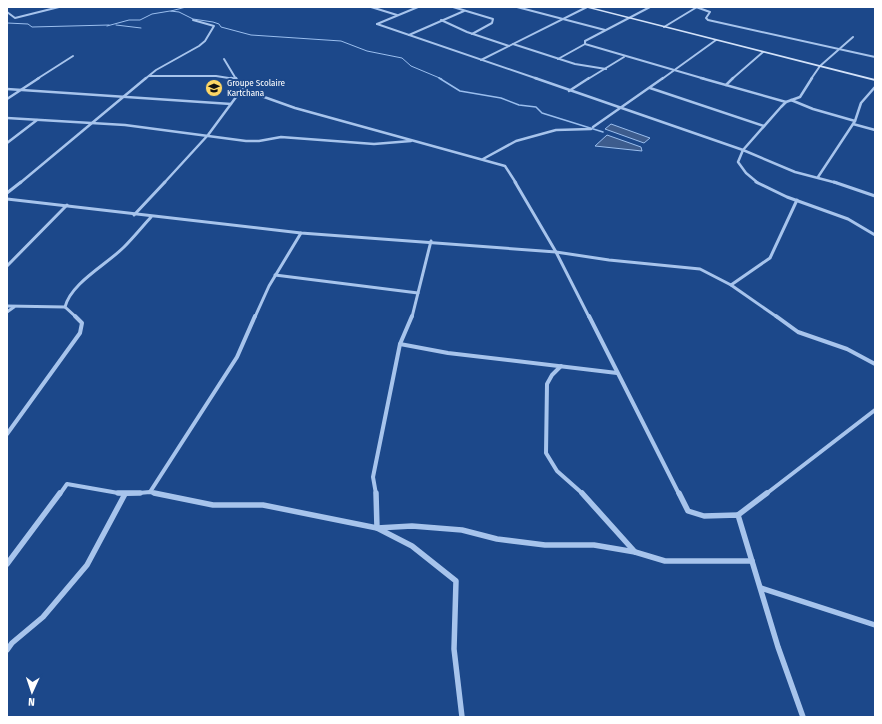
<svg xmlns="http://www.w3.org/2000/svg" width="882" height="724" viewBox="0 0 882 724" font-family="'Fira Sans Condensed',sans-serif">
<rect width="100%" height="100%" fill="#1c488a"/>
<!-- water -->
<g fill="#3d5c8d" stroke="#9abeee">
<path d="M611,124l39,14 -6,5 -39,-14z"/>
<path d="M607,135l34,12 1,4 -47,-5z"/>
</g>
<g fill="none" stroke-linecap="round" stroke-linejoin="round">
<!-- stream-far1 -->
<g stroke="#9abeee" stroke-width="1">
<path d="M171,11l15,-4"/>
<path d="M7,23l21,1 4,3 77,-2"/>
<path d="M116,25l25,3"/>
<path d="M107,26l22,-6h11l12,-6 18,-3 9,1 14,7 20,3 6,2 2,3 30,8 90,6 26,10 35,7 9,8 31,13"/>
</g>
<!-- stream -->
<path stroke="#9abeee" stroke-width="1.5" d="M439,78l21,13 41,7 18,7 17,2 6,6 61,19"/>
<!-- street-far4 -->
<g stroke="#a7c4ec" stroke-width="2">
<path d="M371,7l26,8"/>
<path d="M453,7l40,12 -1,4 -20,11"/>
<path d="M517,7l88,23"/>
<path d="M696,7l14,5 -4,6 2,2 167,37"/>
<path d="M7,12l8,6 44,-11"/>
<path d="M441,20l26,12 42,14"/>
<path d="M377,24l161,55"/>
<path d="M377,24l41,-17"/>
<path d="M664,27l33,-20"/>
<path d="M409,35l55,-24"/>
<path d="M513,44l62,20 31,5"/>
<path d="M585,44l120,35"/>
<path d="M224,59l12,20"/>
<path d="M558,59l27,-15v-3l65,-34"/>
<path d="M481,60l106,-53"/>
<path d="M149,76h67l19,3"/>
<path d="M37,79l36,-23"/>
<path d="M145,79l11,-9 43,-24 6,-5 9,-15 -21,-6"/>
<path d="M588,79l36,-22"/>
<path d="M662,79l54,-39"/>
<path d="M732,79l31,-27"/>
<path d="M811,79l9,-13 33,-29"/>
</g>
<!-- street-far3 -->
<g stroke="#a7c4ec" stroke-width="2.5">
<path d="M231,78l4,1"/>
<path d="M236,78l6,11 53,19 210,58 11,17"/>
<path d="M535,78l208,72 52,22 42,11"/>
<path d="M701,78l85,24"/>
<path d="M726,85l7,-7"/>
<path d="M650,88l114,38"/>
<path d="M7,89l224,15"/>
<path d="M569,91l20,-13"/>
<path d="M7,99l32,-21"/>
<path d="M791,100l22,9 42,12"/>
<path d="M7,118l118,7 121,16h13l22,-4 93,7 37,-3"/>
<path d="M853,124l22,6"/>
<path d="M593,127l70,-49"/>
<path d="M7,143l30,-23"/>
<path d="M483,159l33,-18 40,-11 35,-1"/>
<path d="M818,177l37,-56 6,-18 14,-16"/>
<path d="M20,183l126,-105"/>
<path d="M164,183l44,-48 34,-46"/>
<path d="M758,183l-12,-10 -8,-11 5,-12 38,-43 5,-5 14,-5 12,-19"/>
</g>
<!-- street-far2 -->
<g stroke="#a7c4ec" stroke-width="3">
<path d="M515,182l41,70 33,65"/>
<path d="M756,182l31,15 61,22 27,16"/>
<path d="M834,182l41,14"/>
<path d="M7,193l14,-11"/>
<path d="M7,199l294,34 255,19 53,8 91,9 31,16 46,32"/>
<path d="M134,215l31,-33"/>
<path d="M7,266l60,-61"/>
<path d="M275,275l143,18"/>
<path d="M731,285l39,-27 27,-58"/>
<path d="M7,306l58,1"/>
<path d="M7,312l7,-5"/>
<path d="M76,317l-11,-10c6,-24 41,-42 59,-60 9,-9 18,-20 27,-30"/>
<path d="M255,317l14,-31 32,-53"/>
<path d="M412,317l19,-76"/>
</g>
<!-- street-far1 -->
<g stroke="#a7c4ec" stroke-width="4">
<path d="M589,316l90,178"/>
<path d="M776,316l22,16 49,17 28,15"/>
<path d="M400,344l48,9 169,20"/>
<path d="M561,366l-9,9 -5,9 -1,69 11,18 26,23"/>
<path d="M7,434l73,-101 2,-10 -7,-7"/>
<path d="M150,492l87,-135 18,-41"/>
<path d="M60,494l7,-10 57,10"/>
<path d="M127,494l23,-2 9,2"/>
<path d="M376,494l-3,-17 27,-133 12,-28"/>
<path d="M766,494l109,-84"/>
</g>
<!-- street -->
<g stroke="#a7c4ec" stroke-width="5.5">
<path d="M118,493h22"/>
<path d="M154,493l59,12h50l114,23 35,-2 50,4 35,9 48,6h49l41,7 30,9h87"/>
<path d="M376,493l1,35 35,18 44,35 -2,68 8,68"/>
<path d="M582,493l53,59"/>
<path d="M679,493l9,18 16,5 34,-1 40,132 25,70"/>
<path d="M738,515l29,-22"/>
<path d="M7,564l53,-71"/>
<path d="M761,588l114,37"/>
<path d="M7,650l5,-7 31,-26 44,-52 38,-71"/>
</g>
<!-- secondary -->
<path fill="#d3e2f9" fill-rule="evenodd" d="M584,7h6l285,72v2z"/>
</g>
<!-- icons -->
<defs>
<g id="school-disc" transform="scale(0.9)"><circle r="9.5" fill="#fdd665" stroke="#1c488a"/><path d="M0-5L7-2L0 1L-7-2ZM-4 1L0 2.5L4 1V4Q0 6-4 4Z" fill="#111"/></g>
</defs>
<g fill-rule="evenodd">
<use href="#school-disc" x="214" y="88"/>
</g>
<g text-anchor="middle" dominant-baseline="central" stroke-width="4" stroke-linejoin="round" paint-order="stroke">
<!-- far-poi labels -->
<g font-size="9" fill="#fff" stroke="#1c488a" text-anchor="start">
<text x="227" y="83">Groupe Scolaire<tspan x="227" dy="10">Kartchana</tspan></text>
</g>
</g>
<!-- border -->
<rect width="882" height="724" fill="none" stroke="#ffffff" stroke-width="16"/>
<!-- north arrow -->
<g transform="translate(32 692) rotate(183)" stroke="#1c488a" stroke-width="3" paint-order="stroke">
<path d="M0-3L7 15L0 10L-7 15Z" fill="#ffffff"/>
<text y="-6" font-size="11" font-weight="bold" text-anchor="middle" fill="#ffffff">N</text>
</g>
</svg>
